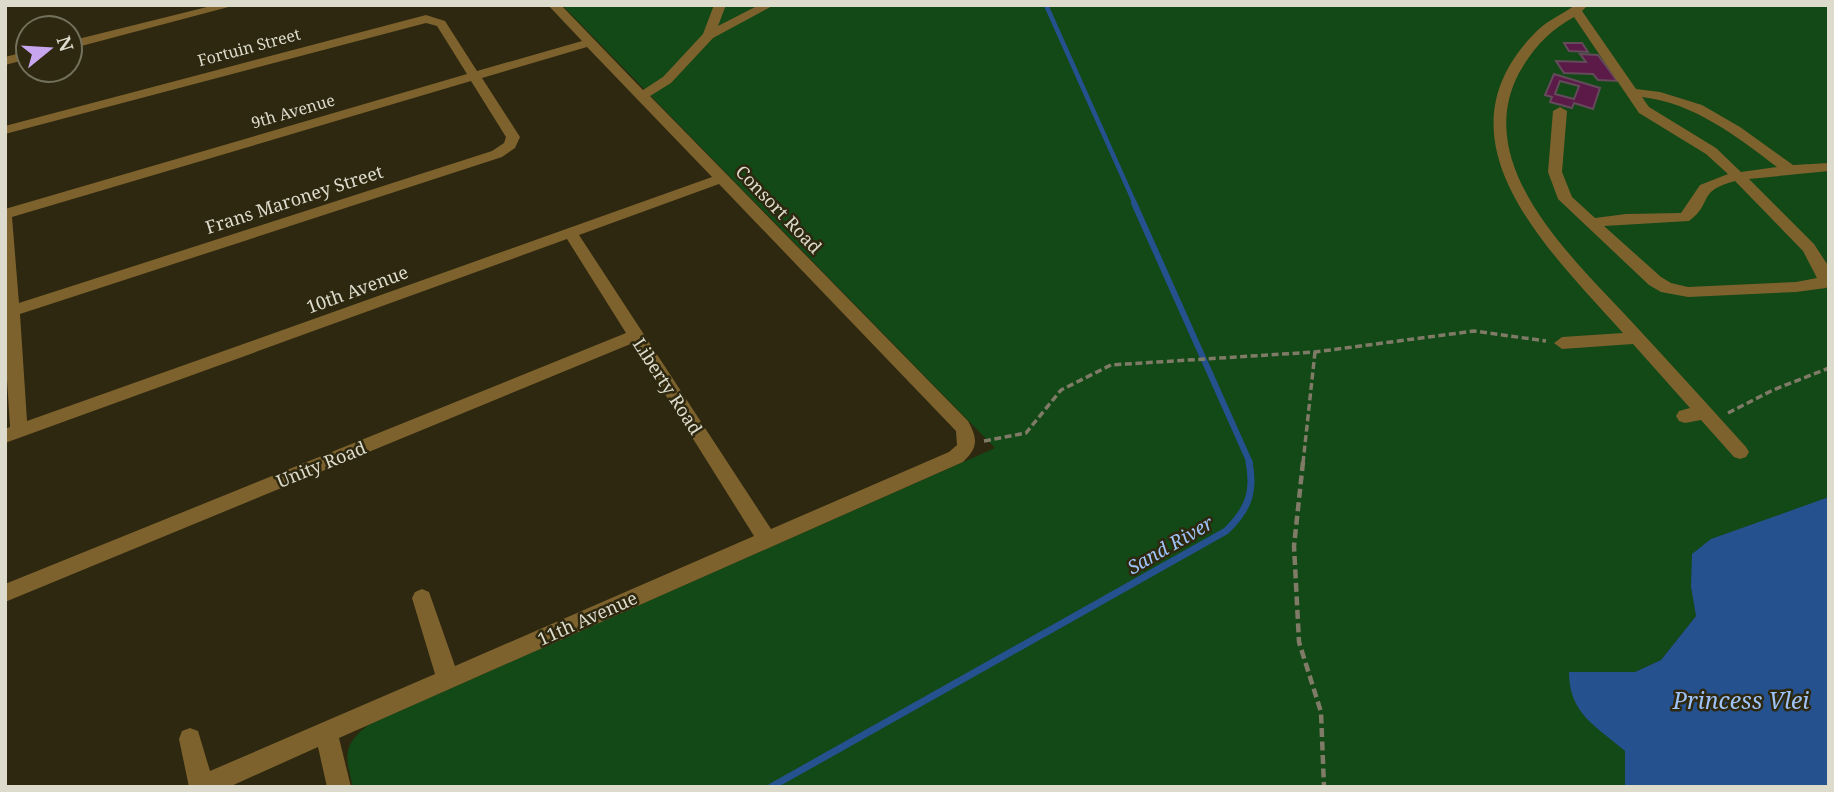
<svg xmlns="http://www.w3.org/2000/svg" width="1834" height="792" viewBox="0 0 1834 792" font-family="'Noto Serif',serif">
<rect width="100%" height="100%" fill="#2d280f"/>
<!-- green -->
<path fill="#134817" d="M562,5h1267v492l-53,20 -85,70 5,29 -35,44 -26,12h-65l14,43 41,36v36h-1272c-8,-31 -11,-43 17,-63l625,-276z"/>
<!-- water -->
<path fill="#26518f" d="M1829,497v290h-204v-36c-29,-25 -56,-37 -56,-79h66l26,-12 35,-44 -5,-29 1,-33 19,-15z"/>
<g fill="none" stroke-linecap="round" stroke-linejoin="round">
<!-- stream-far2 -->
<path stroke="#26518f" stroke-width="4.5" d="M1046,5l89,199"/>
<!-- stream-far1 -->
<path stroke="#26518f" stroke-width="6" d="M1134,203l116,260"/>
<!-- stream -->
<path stroke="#26518f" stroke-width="7" d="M771,787l455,-256c22,-21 29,-39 23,-69"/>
</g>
<!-- building -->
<g fill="#5c1a49" stroke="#634b5a" stroke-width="2" fill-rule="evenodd">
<path d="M1564,43h18l6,9 -19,-1z"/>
<path d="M1580,54l18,1 19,26 -19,-1 -5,-6 -29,-1 -8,-12 30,1z"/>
<path d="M1554,74l46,14 -7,21 -19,-6 -2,5 -22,-6 2,-5 -7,-2zM1560,81l19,5 -5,13 -19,-5z"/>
</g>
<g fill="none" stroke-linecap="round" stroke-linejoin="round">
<!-- path-far1 -->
<g stroke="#7f7b67" stroke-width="3.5" stroke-dasharray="7 3.5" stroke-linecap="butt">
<path d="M1728,413l45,-23 56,-22"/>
<path d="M984,441l42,-8 35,-43 50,-25 204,-13 159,-21 72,10"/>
<path d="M1303,463l12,-111"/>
</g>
<!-- path -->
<path stroke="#7f7b67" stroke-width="4.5" stroke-dasharray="9 4.5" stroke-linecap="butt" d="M1303,462l-9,84 5,96 22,70 3,75"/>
<!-- minor -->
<g fill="#7d622e" fill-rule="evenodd">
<path d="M215,5h21l-166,44v-8z"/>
<path d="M548,5h13l82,85 20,-13 40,-43 11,-29h12l-8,21 41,-21h15l-61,33 -42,45 -21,13 318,325c10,18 10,27 -5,41l-624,276 12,49h-24l-9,-40 -89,40h-40l-10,-48 3,-8 8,-3 8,3 12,40 225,-97 -23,-76 3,-6 7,-3 7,3 26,74 299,-130 -121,-193 -628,259v-18l621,-251 -59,-94 -562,204v-14l5,-2 -5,-79v-139l462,-135 -30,-48 -11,-3 -421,111v-8l421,-111 19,6 32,50 105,-30zM587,47l125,130 -685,244 -7,-107 482,-157 13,-9 5,-11 -38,-59zM471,81l35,56 -2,6 -12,8 -473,152 -7,-86zM719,184l237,247 1,14 -8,7 -178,77 -192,-294z"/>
<path d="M1575,5h13l-6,6 54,78 24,3 42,13 38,22 53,38 36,-2v8l-80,8 65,65 15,23v18l-3,3 -30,4 -108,5 -27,-5 -12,-7 -91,-86 -10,-27 5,-61 7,-4 7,4 -5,61 10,25 23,21 31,-4 55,-1 19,-28 28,-11 -22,-20 -67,-41 -65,-96c-25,14 -41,31 -55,56 -49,93 55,186 112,248 39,42 77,84 115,126l3,5 -3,5 -6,2 -6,-2 -33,-37 -16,3 -6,-2 -3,-5 3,-5 11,-3 -57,-64 -71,5 -8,-6 8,-6 61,-4c-75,-84 -196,-196 -84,-304 11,-10 24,-15 36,-24zM1642,97c52,6 94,39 135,70l-36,5 -25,-24 -67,-41zM1735,181l68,70 14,27 -21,4 -108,5 -17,-4 -10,-6 -57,-51 85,-5c24,-17 7,-30 46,-40z"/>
<path d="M28,51v8l-23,6v-8z"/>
</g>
</g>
<g text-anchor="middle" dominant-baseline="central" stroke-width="5" stroke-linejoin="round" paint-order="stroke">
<!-- far-street labels -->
<g font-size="16" fill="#dddbcc" stroke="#2d280f">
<text transform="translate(249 47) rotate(-15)">Fortuin Street</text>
<text transform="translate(293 111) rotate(-16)">9th Avenue</text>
</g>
<!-- street labels -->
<g font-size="18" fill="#dddbcc" stroke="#2d280f">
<text transform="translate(294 199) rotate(-18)">Frans Maroney Street</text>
<text transform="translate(779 209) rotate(46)">Consort Road</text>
<text transform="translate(357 289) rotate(-20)">10th Avenue</text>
<text transform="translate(668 386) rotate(57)">Liberty Road</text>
<text transform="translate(321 464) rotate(-22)">Unity Road</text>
<text transform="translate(587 618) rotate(-24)">11th Avenue</text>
</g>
<!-- water labels -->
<g font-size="19" font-style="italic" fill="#9ec3f8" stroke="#2d280f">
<text transform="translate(1170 545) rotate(-30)">Sand River</text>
</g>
<!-- near-water labels -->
<g font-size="23" font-style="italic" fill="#9ec3f8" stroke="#2d280f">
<text x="1741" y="700">Princess Vlei</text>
</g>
</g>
<!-- border -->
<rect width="1834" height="792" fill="none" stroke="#dddbcc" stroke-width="14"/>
<!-- north arrow -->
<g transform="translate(49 49) rotate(72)"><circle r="33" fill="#2d280f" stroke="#73705b" stroke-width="2"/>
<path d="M0-5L12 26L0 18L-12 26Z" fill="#c7a6ef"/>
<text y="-10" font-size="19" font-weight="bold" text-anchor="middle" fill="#dddbcc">N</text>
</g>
</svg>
